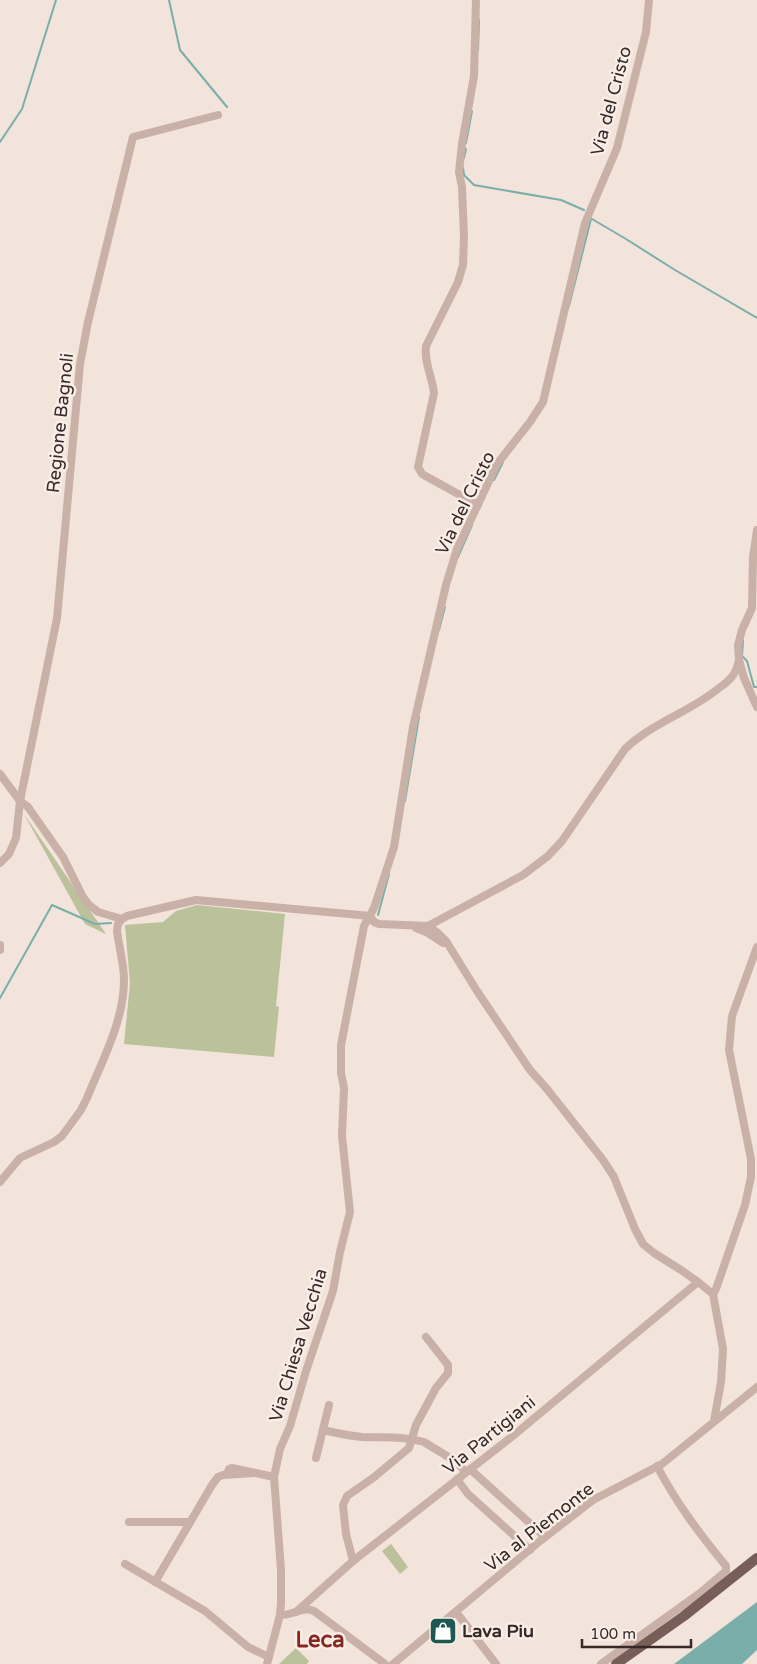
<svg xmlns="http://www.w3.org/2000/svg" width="757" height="1664" viewBox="0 0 757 1664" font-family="'Varela Round',sans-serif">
<rect width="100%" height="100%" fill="#f2e3db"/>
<!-- green -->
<g fill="#bac19b">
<path d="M24,814l82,120 -21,-10z"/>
<path d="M197,905l88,9 -9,92 3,1 -5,50 -150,-13 6,-61 -5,-58 38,-3 13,-11z"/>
<path d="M391,1544l17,23 -8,7 -18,-23z"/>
<path d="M296,1648l13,13 -2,3h-28z"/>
</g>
<!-- water -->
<path fill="#7aafa9" d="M757,1602v48l-15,14h-68z"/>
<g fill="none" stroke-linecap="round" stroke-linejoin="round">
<!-- stream -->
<g stroke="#7aafa9" stroke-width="2">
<path d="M169,0l11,50 47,57"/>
<path d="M478,50l1,-30"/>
<path d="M0,142l22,-33 34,-109"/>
<path d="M466,143l6,-32"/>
<path d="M464,158l2,-9"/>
<path d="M463,168l1,7 10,10 87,15 23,10"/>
<path d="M592,219l34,20 49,31 82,48"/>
<path d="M569,306l22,-87"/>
<path d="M494,480l9,-18"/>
<path d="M458,557l14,-32"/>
<path d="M439,630l6,-23"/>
<path d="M743,640l-1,16 5,5 7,26h3"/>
<path d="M405,801l14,-84"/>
<path d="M378,915l11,-41"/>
<path d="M0,998l52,-93 43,19 16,-1"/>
</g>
<!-- minor -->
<g stroke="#cab1a7" stroke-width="8">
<path d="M476,0l-2,76 -12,68 -3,28 3,15 2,50 -1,28 -5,17 -32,64c-2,17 6,30 8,47l-16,74 4,7 56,31"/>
<path d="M757,530l-4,27 -1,51 -10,22 -4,15 1,15 5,18 13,29"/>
<path d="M0,774l20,27 8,6 35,50 20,40 6,8 9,7 24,7"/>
<path d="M0,863l9,-9 7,-16 4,-37 37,-183 23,-254 8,-42 45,-185 85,-22"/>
<path d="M428,926l95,-51 25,-19 14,-15 63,-92c27,-26 65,-37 94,-61 6,-4 13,-10 16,-16 2,-4 3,-8 4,-12"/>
<path d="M416,928l10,4 17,11"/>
<path d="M0,945v5"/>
<path d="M0,1182l20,-24 34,-16 8,-6 19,-26 6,-12c15,-37 37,-77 37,-118 0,-16 -5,-33 -7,-49l1,-7 4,-5 5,-3 69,-16 174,16 4,6 5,2 49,2 10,7 8,8 31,50 53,79 17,19 56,71 11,17 21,52 8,15 11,9 27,17 17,12"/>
<path d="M714,1421l7,-39 2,-33 -10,-55 3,-5 29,-84 6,-28v-18l-22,-109 3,-34 25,-69"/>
<path d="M323,1430c13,3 26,6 39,7 21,1 41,-1 62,5l31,19 11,11"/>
<path d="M316,1458l13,-53"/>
<path d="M470,1469l75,68"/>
<path d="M227,1474l2,-5 3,-1 42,9"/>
<path d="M457,1479l11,15 62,56"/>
<path d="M129,1522h61"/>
<path d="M353,1561l-7,-27 -3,-29 4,-9 26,-18 36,-30 7,-23 20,-37 12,-15v-8l-22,-28"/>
<path d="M125,1564l80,47 43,36 21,10"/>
<path d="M155,1582l57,-97 6,-8 5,-2 33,-2"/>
<path d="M296,1612l57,-51 161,-126 184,-153 15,12"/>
<path d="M456,1612l40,52"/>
<path d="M280,1615c12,1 22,-9 34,-4l71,53"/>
<path d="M267,1664l13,-49 1,-12v-33l-7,-93 6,-28 10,-23 16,-55 27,-80 7,-39 10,-40 -8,-76 2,-48 -3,-15v-28l23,-119 10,-18 20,-61 19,-120 33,-142 11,-36 40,-85 33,-42 13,-20 42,-179 32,-75 29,-116 3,-32"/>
<path d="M393,1664l147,-123 53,-41 69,-36 95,-77"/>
<path d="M601,1664l99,-71 26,-22v-5c-27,-33 -49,-62 -69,-100"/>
</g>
<!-- major -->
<path stroke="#785e58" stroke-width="10" d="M616,1664l68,-48 73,-58"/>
</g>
<!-- icons -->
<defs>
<g id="shop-square" transform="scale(1.4375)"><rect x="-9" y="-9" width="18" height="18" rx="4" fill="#1d5852" stroke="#f9eee7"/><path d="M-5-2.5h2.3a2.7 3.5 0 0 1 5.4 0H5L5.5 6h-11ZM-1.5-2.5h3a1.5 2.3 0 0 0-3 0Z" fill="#fff"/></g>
</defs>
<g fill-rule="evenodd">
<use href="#shop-square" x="443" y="1631"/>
</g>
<g text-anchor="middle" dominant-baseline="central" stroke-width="5" stroke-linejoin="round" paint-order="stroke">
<!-- street labels -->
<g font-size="18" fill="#362a27" stroke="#f9eee7">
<text transform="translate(611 101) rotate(-75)">Via del Cristo</text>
<text transform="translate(60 423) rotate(-84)">Regione Bagnoli</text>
<text transform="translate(465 503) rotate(-64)">Via del Cristo</text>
<text transform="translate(298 1345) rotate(-73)">Via Chiesa Vecchia</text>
<text transform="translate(489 1435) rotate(-39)">Via Partigiani</text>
<text transform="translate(539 1527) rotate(-38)">Via al Piemonte</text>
</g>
<!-- poi labels -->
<g font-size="18" font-weight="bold" fill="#362a27" stroke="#f9eee7" text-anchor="start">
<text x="462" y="1631">Lava Piu</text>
</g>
<!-- district labels -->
<g font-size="22" font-weight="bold" fill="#852920" stroke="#f9eee7">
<text x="320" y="1640">Leca</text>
</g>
</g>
<!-- scale -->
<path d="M582 1639v8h109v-8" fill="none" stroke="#362a27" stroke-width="2.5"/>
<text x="590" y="1639" font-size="15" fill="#362a27" stroke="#f9eee7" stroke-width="4" paint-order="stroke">100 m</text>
</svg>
